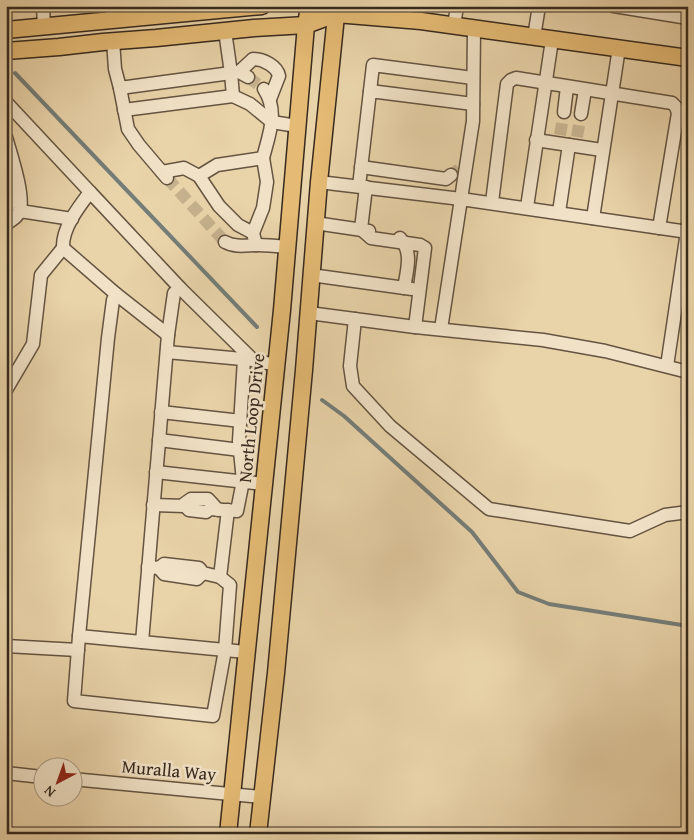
<svg xmlns="http://www.w3.org/2000/svg" width="694" height="840" viewBox="0 0 694 840" font-family="'Gentium Book Plus',serif">
<rect width="100%" height="100%" fill="#e9d3a9"/>
<filter id="stains"><feTurbulence type="fractalNoise" baseFrequency=".004" numOctaves="4"/><feColorMatrix values="0 0 0 0 .2 0 0 0 0 .09 0 0 0 0 .02 0 0 0 .5 -.17"/></filter>
<radialGradient id="worn" r=".72"><stop offset=".6" stop-color="#630" stop-opacity="0"/><stop offset="1" stop-color="#630" stop-opacity=".3"/></radialGradient>
<g fill="none" stroke-linecap="round" stroke-linejoin="round">
<!-- stream -->
<g stroke="#747d78" stroke-width="4">
<path d="M15,73l242,254"/>
<path d="M322,400l22,16 128,116 46,60 31,12 139,22"/>
</g>
<!-- minor-tunnel -->
<g stroke="#c5b18d" stroke-width="12" stroke-dasharray="12 6" stroke-linecap="butt">
<path d="M248,77l16,12"/>
<path d="M560,135l4,-23"/>
<path d="M577,137l4,-23"/>
<path d="M451,175l8,-6"/>
<path d="M167,178l58,64"/>
</g>
<!-- minor casing -->
<g stroke="#645441" stroke-width="15">
<g id="minor">
<path d="M43,6l1,21"/>
<path d="M111,6l2,13"/>
<path d="M614,6l74,12"/>
<path d="M454,26l3,-20"/>
<path d="M225,31l6,42 2,23 17,8 22,18 25,4"/>
<path d="M534,37l5,-31"/>
<path d="M113,41l2,28 5,19 111,-15 8,-1 9,5"/>
<path d="M239,72l14,-13c10,0 24,7 26,17l-9,23"/>
<path d="M120,88l8,41 11,16 28,33"/>
<path d="M370,91l3,-26 100,13"/>
<path d="M6,102l84,90"/>
<path d="M124,110l109,-14"/>
<path d="M564,112l3,-25"/>
<path d="M581,114l4,-24"/>
<path d="M6,137c5,18 18,56 14,73 -2,7 -8,10 -14,14"/>
<path d="M536,140l66,10"/>
<path d="M361,167l85,12 5,-4"/>
<path d="M162,172l22,-4 15,8 20,30 19,19 15,8"/>
<path d="M199,176l18,-11 46,-7c6,-24 16,-46 1,-69"/>
<path d="M319,182l142,17 12,-78 1,-93"/>
<path d="M359,186l11,-95 103,13"/>
<path d="M492,202l15,-118 4,-4 5,-2 156,25 4,4 2,6 -19,115"/>
<path d="M527,207l25,-167"/>
<path d="M6,210c9,-10 4,-25 3,-36"/>
<path d="M20,211l52,8"/>
<path d="M559,212l10,-67"/>
<path d="M593,218l26,-170"/>
<path d="M315,223l54,8"/>
<path d="M361,229l10,9 49,7 5,3 -10,79"/>
<path d="M361,229l5,-42"/>
<path d="M400,238c13,14 7,32 4,50"/>
<path d="M225,242c11,6 22,3 33,3 10,0 19,1 29,2"/>
<path d="M256,245l-3,-12 10,-25 4,-26 -4,-24"/>
<path d="M311,275l101,14"/>
<path d="M116,294l-53,-46c-1,-20 15,-40 27,-56l90,96"/>
<path d="M309,313l106,14 128,13 62,11 83,21"/>
<path d="M355,319l-5,47 3,20 37,40 99,83 141,22 35,-16 23,-3"/>
<path d="M441,329l20,-130 227,33"/>
<path d="M168,335l-52,-41 -3,6 -5,38 -29,298 167,16"/>
<path d="M167,352l86,8 23,5"/>
<path d="M667,366l21,-141"/>
<path d="M6,390l27,-46 8,-69 22,-27"/>
<path d="M161,412l80,9"/>
<path d="M159,440l81,10"/>
<path d="M156,472l108,12"/>
<path d="M184,504l7,-5h17l10,11"/>
<path d="M153,505l32,1 7,-2"/>
<path d="M185,506l4,4 17,2 4,-3 27,2 6,-30 -4,-40 5,-82"/>
<path d="M148,567l11,1 5,-4 35,4 4,5 17,4"/>
<path d="M159,568l5,6 33,5 6,-6"/>
<path d="M79,636l-5,65 139,15 12,-66 5,-65 -10,-8 8,-67"/>
<path d="M142,642l26,-307 6,-42 6,-5 73,72"/>
<path d="M6,646l72,4"/>
<path d="M6,773l36,4"/>
<path d="M72,779l190,18"/>
</g>
</g>
<!-- major casing -->
<g stroke="#372a1e" stroke-width="19">
<g id="major">
<path d="M321,6l15,8 85,7 267,37"/>
<path d="M6,30l256,-24"/>
<path d="M6,51l53,-4 44,-5 53,-4 98,-10 52,-3 30,-11"/>
<path d="M228,834l54,-524 24,-285 3,-19"/>
<path d="M258,834l18,-161 28,-303 15,-188 18,-176"/>
</g>
</g>
<!-- minor -->
<use href="#minor" stroke="#f1e2c7" stroke-width="12"/>
<!-- major -->
<use href="#major" stroke="#e4ba74" stroke-width="16"/>
</g>
<g text-anchor="middle" dominant-baseline="central" stroke-width="5" stroke-linejoin="round" paint-order="stroke">
<!-- street labels -->
<g font-size="18" fill="#372a1e" stroke="#f1e2c7">
<text transform="translate(251 418) rotate(-84)">North Loop Drive</text>
<text transform="translate(169 770) rotate(5)">Muralla Way</text>
</g>
</g>
<!-- margin -->
<rect width="694" height="840" fill="none" stroke="#e9d3a9" stroke-width="25"/>
<rect x="8" y="8" width="679" height="825" fill="none" stroke="#372a1e" stroke-width="2.5"/>
<rect x="12" y="12" width="669" height="815" fill="none" stroke="#372a1e"/>
<!-- north arrow -->
<g transform="translate(58 782) rotate(221)"><circle r="24" fill="#f1e2c7" stroke="#a79883"/>
<path d="M0-4L9 19L0 12L-9 19Z" fill="#8f2418"/>
<text y="-8" font-size="14" font-weight="bold" text-anchor="middle" fill="#372a1e">N</text>
</g>
<rect width="100%" height="100%" filter="url(#stains)"/>
<rect width="100%" height="100%" fill="url(#worn)"/>
</svg>
